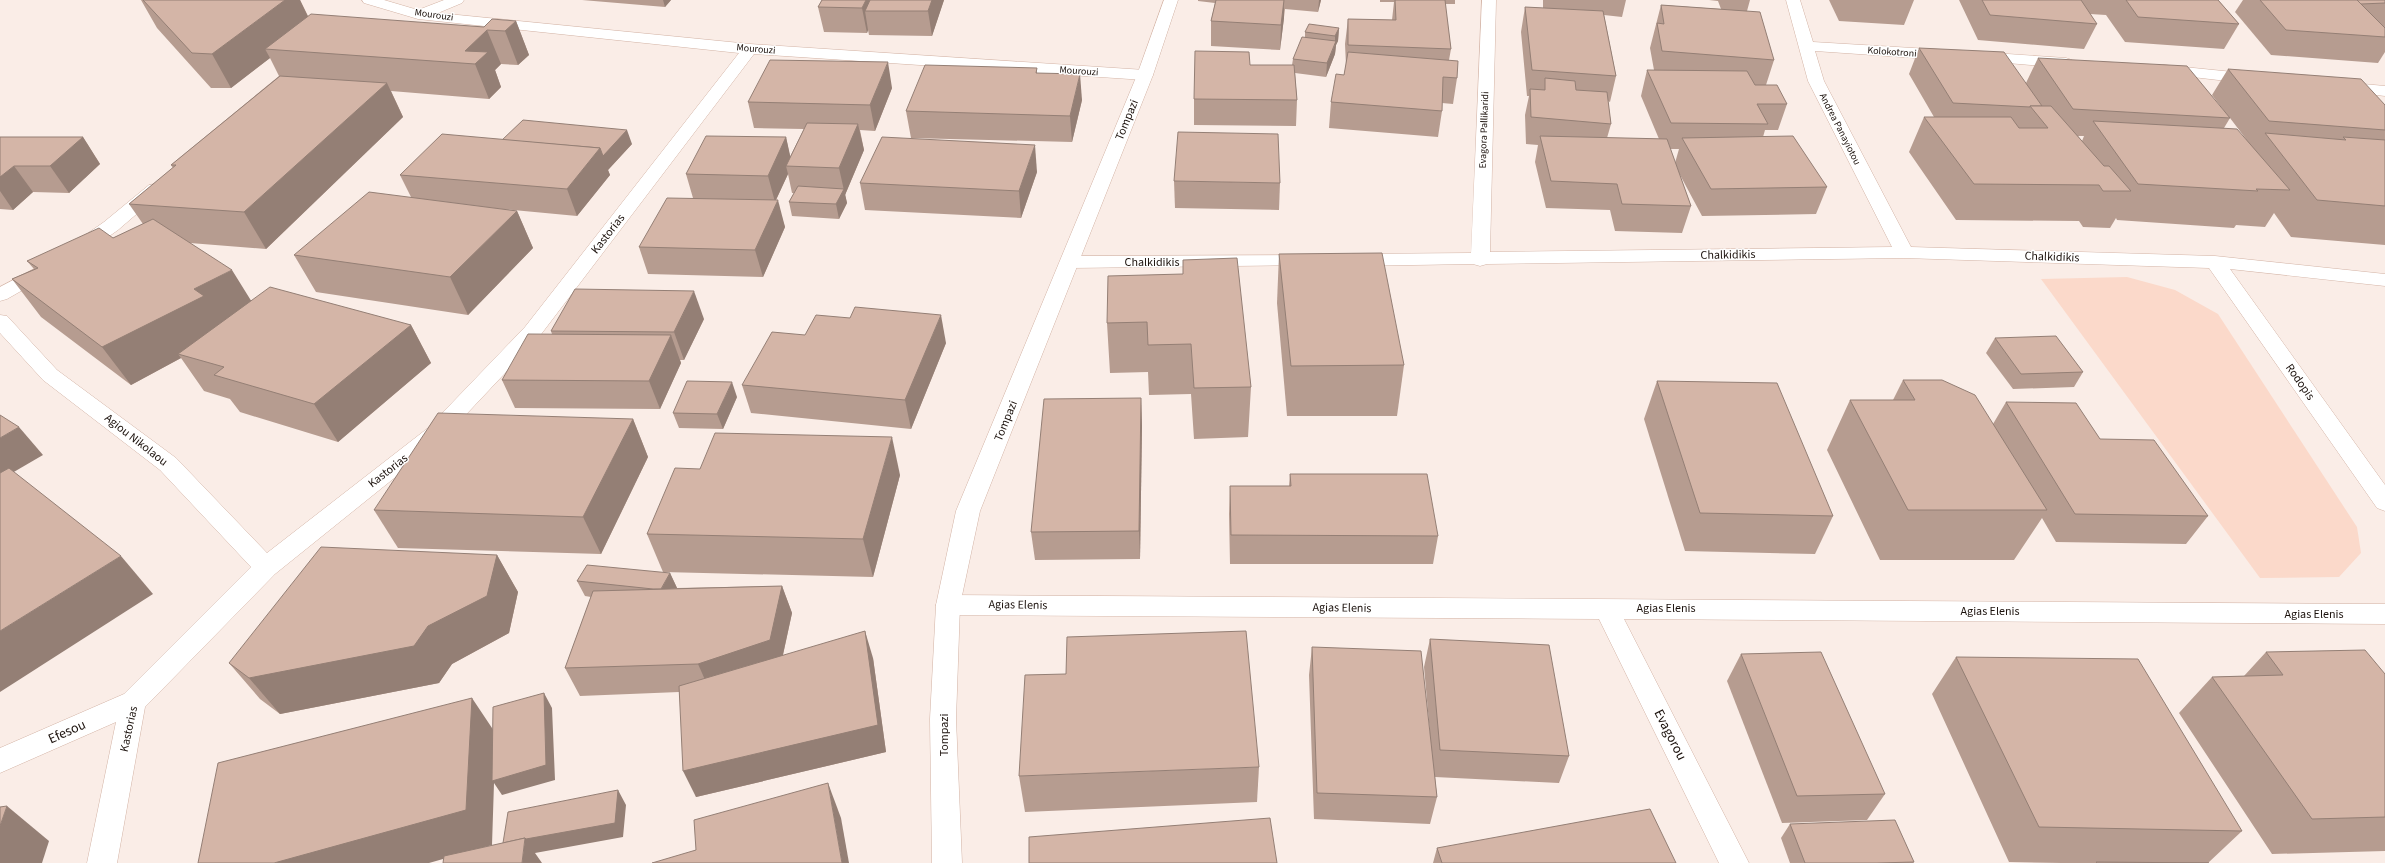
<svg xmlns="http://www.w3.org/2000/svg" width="2385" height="863" viewBox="0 0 2385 863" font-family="'Source Sans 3',sans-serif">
<rect width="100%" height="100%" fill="#faede7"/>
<!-- green -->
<path fill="#fbd9ca" d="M2127,277l48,13 43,24 139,213 4,26 -22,24 -79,1 -219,-299z"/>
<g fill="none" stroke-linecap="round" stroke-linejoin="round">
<!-- minor casing -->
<g stroke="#d3b3a5" stroke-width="1">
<g id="minor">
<path d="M362,0h22l34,10 26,-10h20l-2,3 -24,10 312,31 395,26 6,2 2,3 -2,3 -6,2 -391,-26 -215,283 -95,101 -169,136 -130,133 -28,156h-30l29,-141 -116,51v-25l124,-54 127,-127 -91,-97 -117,-90 -43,-47v-18l7,1 50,54 119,88 91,95 161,-125 97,-101 214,-274 -321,-34 -54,-16z"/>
<path d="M1482,0h14l-6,252 402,-5 -84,-166 -22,-81h14l13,42 133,8 8,5 -8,5 -131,-9 9,30 87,166 304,9 170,18v12l-155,-17 155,216v26l-8,-3 -168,-240 -305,-10 -417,6 -7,2 -7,-2 -120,2 -7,-2 -3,-4 3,-4 7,-2 118,-1z"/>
<path d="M1978,52l88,6 6,2 2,3 -2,3 -6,2 -94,-8 -2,-3z"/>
<path d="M2164,65l89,9 6,2 2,3 -2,3 -6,2 -95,-11 -2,-3 2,-3z"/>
<path d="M2341,82l44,4v10l-50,-6 -2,-3 2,-3z"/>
<path d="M155,184l6,1 3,4 -3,4 -43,37 -33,23h-14l-2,-4 2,-4 33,-23 45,-37z"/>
<path d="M1309,255l7,2 3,4 -3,4 -246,3 -7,-2 -3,-4 3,-4 7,-2z"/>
<path d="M42,265l7,2 3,4 -3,4 -42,24 -7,2v-14z"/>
<path d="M948,595l1437,9v20l-761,-5 125,244h-30l-120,-244 -651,-4 -9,-3 -3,-7 3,-7z"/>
</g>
</g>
<!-- tertiary casing -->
<g stroke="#d3b3a5" stroke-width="1">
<path id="tertiary" d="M1164,0h14l-25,75 -173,436 -20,94 -4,114 6,144h-30l-2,-144 6,-114 20,-94 181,-436z"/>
</g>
<!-- minor -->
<use href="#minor" fill="#fff" fill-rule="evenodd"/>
<!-- tertiary -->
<use href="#tertiary" fill="#fff" fill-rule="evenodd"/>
</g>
<!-- wall -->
<g fill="#b69c90" fill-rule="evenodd">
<path d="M141,0h159l8,16 176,11 32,-6 13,34 -11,10 -17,-1 -6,6 6,17 -12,12 -98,-8 12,26 -137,132 -76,-6 61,58 160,24 20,38 -93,79 -98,-30 -10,-13 -26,-8 -23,-33 -50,27 -90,-68 -29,-38 22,-10 -7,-8 86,-23 30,-14 -14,-20 44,-36 -2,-3 108,-89 -9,-18 -39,30h-20l-54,-60z"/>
<path d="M582,0h89l-6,7z"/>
<path d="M822,0h122l-12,36 -63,-1 -1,-5 -1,3 -43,-1 -6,-25z"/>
<path d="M1198,0h123l-3,12 -33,-3 -5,41 -69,-4v-25l4,-18 -17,-2z"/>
<path d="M1380,0h75v4h-10l6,45 -2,11 8,18 -4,26 -11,-1v8l-4,26 -109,-9 2,-26 13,-27 2,-10 -1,-21 3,-25 44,1 2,-18h-14z"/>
<path d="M1543,0h83l-4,17 -18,-2 12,61 -6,26 -2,-1 3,23 -4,14 52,1 -18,-43 6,-26h7l-4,-22 11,-43 60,4 -3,-8 -9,-1h41l-3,11 27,49 -8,25 21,19 -9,26h-13l-2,7 64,50 -11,27 -114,2 -23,-43 12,33 -9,27 -67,-2 -5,-21 -64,-2 -11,-46 3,-17 -12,-1 -1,-29 4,-19h-2l-6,-64 4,-25 18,1zM1670,149h9l-4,14z"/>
<path d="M1829,0h85l-10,25 -65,-4z"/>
<path d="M1959,0h259l21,24 -15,25 -99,-7 -19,-27 -16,-1 7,10 -13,25 -106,-9z"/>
<path d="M2243,0h142v52l-7,11 -107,-8 -36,-43z"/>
<path d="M1339,28l-1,13 -2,4 -1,9 -9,23 -31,-4 2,27 -1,26 -102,-1v-26l56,-34h42l1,-6 12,-22v-5z"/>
<path d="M1919,48l107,35 12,-25 186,53 -12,-16 16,-26 157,36v140l-94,-8 -17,-24 -9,14 -29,-2 -2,3 -117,-8 -1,-2 -6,10 -27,-1 -4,-6 -123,-1 -47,-68 15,-35h10l-25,-43zM2230,118l16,21 -22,-11zM2078,136h6l-2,5z"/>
<path d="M1037,68v5l45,27 -10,42 -161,-4 -5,-27z"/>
<path d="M892,88l-17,43 -15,-1 4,20 -19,45 2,8 -8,16 -47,-3 -3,-14 5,-9h-2l-4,-19 -12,26 9,27 -22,50 -115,-3 -9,-27 54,-49 -7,-24 100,-37 4,20 14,-28 -50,-1 -6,-26z"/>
<path d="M0,137h83l17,27 -31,29 -36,-1 -20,18 -13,-1z"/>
<path d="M502,140l130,4 -24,26 2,5 -33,41 -75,-7 15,2 16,37 -65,67 -152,-23 -22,-37 117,-58 -11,-22z"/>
<path d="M1037,172l-16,46 -156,-8 -5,-27z"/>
<path d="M1174,181l106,2 -1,27 -104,-2z"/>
<path d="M1279,254l125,111 -7,51h-110l-10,-113z"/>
<path d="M1183,260l68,127 -3,50 -54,2 -3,-45 -42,1 -1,-23 -38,1 -3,-50 76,-49z"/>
<path d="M704,319l-20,41h-4l1,3 -21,46 -145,-1 -13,-28 50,-46 -1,-3z"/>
<path d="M805,335l141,8 -35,86 -160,-16 -9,-28z"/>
<path d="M1995,338l88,34 -9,15 -61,2 -27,-36z"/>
<path d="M1903,380l90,44 13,-22 94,37 108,77 -22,28 -130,-2 -14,-24 -28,42h-134l-53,-110 23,-50h43z"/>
<path d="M1657,381l176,135 -18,38 -130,-3 -41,-132z"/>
<path d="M737,397l-14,32 -44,-1 -6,-15z"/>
<path d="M1141,398l1,28 -2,133 -105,1 -4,-28z"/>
<path d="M633,419l15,38 -47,97 -203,-6 -24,-38z"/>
<path d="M700,469l200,6 -27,102 -210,-5 -16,-38z"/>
<path d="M1290,474l148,62 -5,28h-203l-1,-50 1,-28h59z"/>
<path d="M497,555l21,37 -9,41 -57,31 -13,19 -159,31 -20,-15 -31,-36z"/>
<path d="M670,573l7,15 105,-2 10,27 -9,42 90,3 13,94 -190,45 -17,-105 -99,4 -15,-28 26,-71 -6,-1 -8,-15z"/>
<path d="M1430,639l139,117 -10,27 -124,-6 2,20 -7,27 -116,-5 -5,-144 3,-28 118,86 -6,-66z"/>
<path d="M2266,652l119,22v177l-113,3 -93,-141 33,-36 32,-1z"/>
<path d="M1741,654l144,140 -18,26 -85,3 -55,-142z"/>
<path d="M1956,657l286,174 -34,32h1h-147l-53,-1 -77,-168z"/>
<path d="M1259,767l-2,35 -232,10 -6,-36z"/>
<path d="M1790,824l124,38 -1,1h-123l-9,-25z"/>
<path d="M1437,848l239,15h-243z"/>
</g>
<!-- shaded-wall -->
<g fill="#947f75">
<path d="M285,0h15l12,25 -47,24 5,9 -39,30 -19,-34z"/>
<path d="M663,0h8l-6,7z"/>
<path d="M866,0h17l-18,11 3,19 -1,3 -5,-25z"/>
<path d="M932,0h12l-12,36 -4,-25z"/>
<path d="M1284,0v18l-4,32 1,-25z"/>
<path d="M1319,0h2l-3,12z"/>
<path d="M516,21l13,34 -11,10 -13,-34z"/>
<path d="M1339,28l-1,13 -2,4 -1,9 -9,23 1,-14 8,-18v-9z"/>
<path d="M487,30l14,34 -6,6 6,17 -12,12 -14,-35 -10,-13z"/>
<path d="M888,62l4,26 -17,43 -5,-26z"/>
<path d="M1080,74l2,26 -10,42 -2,-26z"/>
<path d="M387,83l16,34 -137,132 -22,-37z"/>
<path d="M858,124l6,26 -19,45 -6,-27z"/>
<path d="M627,130l5,14 -24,26 2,5 -33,41 -10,-27 33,-41z"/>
<path d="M83,137l17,27 -31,29 -19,-27z"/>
<path d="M786,137l6,27 -6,2 2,8 -13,28 -7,-26z"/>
<path d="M1035,145l2,27 -16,46 -2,-27z"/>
<path d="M14,166l19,26 -20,18 -13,-19v-14z"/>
<path d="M844,189l3,14 -8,16 -3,-15z"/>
<path d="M778,200l7,27 -22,50 -8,-27z"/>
<path d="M517,211l16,37 -65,67 -18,-38z"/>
<path d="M232,270l23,37 -77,47 3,4 -50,27 -29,-38 92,-58z"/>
<path d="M694,291l10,28 -20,41 -10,-28z"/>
<path d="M941,315l5,28 -35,86 -6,-29z"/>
<path d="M411,325l20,38 -93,79 -24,-38z"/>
<path d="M671,335l10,28 -21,46 -11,-28z"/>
<path d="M732,382l5,15 -14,32 -6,-15z"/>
<path d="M1141,398l1,28 -2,133 -1,-28z"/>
<path d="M633,419l15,38 -47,97 -18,-37z"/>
<path d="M19,427l24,28 -43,25v-42z"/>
<path d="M892,437l8,38 -27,102 -10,-38z"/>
<path d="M497,555l21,37 -9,41 -57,31 -13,19 -159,31 -31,-36 179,-52z"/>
<path d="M121,556l32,38 -153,98v-61z"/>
<path d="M670,573l7,15 -16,2z"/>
<path d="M782,586l10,27 -12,55 -70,23 -12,-27z"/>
<path d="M865,631l8,27 13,94 -190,45 -13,-26z"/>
<path d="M544,693l8,15 3,72 -53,15 -8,-12 -2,62 -63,18h-155l198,-165 24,36z"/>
<path d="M828,783l13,35 8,45h-7z"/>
<path d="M618,790l8,15 -3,32 -88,16 7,10h-20l3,-25z"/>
<path d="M7,806l42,35 -7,22h-42v-37z"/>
</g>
<!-- building -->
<g fill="#d4b5a7" stroke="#947f75">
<path d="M143,0h142l-73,54 -20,-1z"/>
<path d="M822,0h44l-4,8 -44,-1z"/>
<path d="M870,0h62l-4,11h-63z"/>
<path d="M1216,0h68l-3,25 -70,-4z"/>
<path d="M1395,0h50l6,49 -103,-4v-26l48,1z"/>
<path d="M1982,0h99l16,24 -107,-9z"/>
<path d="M2126,0h92l21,24 -101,-7z"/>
<path d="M2260,0h97l28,28v9l-99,-7z"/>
<path d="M2357,0h28v3l-24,1z"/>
<path d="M1661,5l99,7 14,48 -112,-9 -5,-28 7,1z"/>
<path d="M1525,7l78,4 13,65 -84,-6z"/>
<path d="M311,14l173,13 8,-8 24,2 -11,10 -18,-1 -22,21 23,1 -13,12 -210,-15z"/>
<path d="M1309,24l30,4 -4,8 -30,-4z"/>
<path d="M1302,37l34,4 -9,22 -34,-4z"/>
<path d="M1919,48l85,4 38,54h-12v1l-77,-4z"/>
<path d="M1195,51l54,1 1,13h44l3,35 -103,-1z"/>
<path d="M1348,52l110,9 -1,17 -14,-1 -1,34 -111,-9 5,-28 8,1z"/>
<path d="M2038,58l149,8 43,52 -157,-9z"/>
<path d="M770,60l118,2 -18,43 -122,-3z"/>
<path d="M925,65l112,3 -1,5 44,1 -10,42 -164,-5z"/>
<path d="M2228,69l133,10 24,26v25l-116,-9z"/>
<path d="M1647,70l100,1 8,14h22l10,19h-30l11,20 -97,-1z"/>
<path d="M280,76l107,7 -143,129 -115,-8 47,-39h-5z"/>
<path d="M1545,78l30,3 1,9 31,2 4,32 -80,-7 -1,-28 15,1z"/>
<path d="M2030,106h21l53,60h5l22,25h-28l-4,-6 -125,-1 -50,-67h87l8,11h29z"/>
<path d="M523,120l104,10 -24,26 -3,-8 -98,-8z"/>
<path d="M2093,121l144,8 53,61 -34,-1 2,2 -120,-7z"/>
<path d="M807,123l51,1 -19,44 -53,-2z"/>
<path d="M1178,132l100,2 2,49 -106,-2z"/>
<path d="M2265,133l81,7 -3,-3 42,3v66l-68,-6z"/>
<path d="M442,134l158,14 -33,41 -167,-14z"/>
<path d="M706,136l80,1 -18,39 -82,-2z"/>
<path d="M1540,136l127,3 24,67 -69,-2 -5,-20 -66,-3z"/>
<path d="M1793,136l34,51 -116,2 -29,-51z"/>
<path d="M0,137h83l-33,29h-36l-14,11z"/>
<path d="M882,137l153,8 -16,46 -159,-8z"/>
<path d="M798,186l46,3 -8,15 -47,-2z"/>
<path d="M369,192l148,19 -67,66 -156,-22z"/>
<path d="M667,198l111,2 -23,50 -116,-3z"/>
<path d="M153,219l79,51 -38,19 10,7 -102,51 -90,-68 26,-11 -11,-7 72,-33 14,10z"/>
<path d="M1382,253l22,112 -113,1 -12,-112z"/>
<path d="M1237,258l14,129 -57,1 -3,-44 -43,1 -1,-23 -40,1 1,-47 75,-2v-14z"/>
<path d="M270,287l141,38 -97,79 -100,-29 10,-8 -46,-13z"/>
<path d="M575,289l119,2 -20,41 -123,-1z"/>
<path d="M855,307l86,8 -36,85 -163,-15 30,-53 33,3 11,-20 34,3z"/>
<path d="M528,334l143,1 -22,46 -147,-1z"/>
<path d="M2056,336l27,36 -62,2 -26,-36z"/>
<path d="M1903,380h39l33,15 72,115h-139l-58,-110h65z"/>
<path d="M687,381l45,1 -15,32 -44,-1z"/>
<path d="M1657,381l120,2 56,133 -133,-3z"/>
<path d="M1141,398l-2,133 -108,1 13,-133z"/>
<path d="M2006,402l70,1 24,36 54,1 54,76 -133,-2z"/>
<path d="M438,413l195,6 -50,98 -209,-7z"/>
<path d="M0,415l19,12 -19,11z"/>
<path d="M715,433l177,4 -29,102 -216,-5 28,-66 25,1z"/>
<path d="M9,468l112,88 -121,75v-158z"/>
<path d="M1290,474h137l11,62 -207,-1 -1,-49h61z"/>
<path d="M321,547l176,8 -10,41 -59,30 -14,20 -165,32 -20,-15z"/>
<path d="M587,565l83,8 -9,16h-8l-76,-8z"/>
<path d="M782,586l-12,54 -72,24 -133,4 28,-77z"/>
<path d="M865,631l13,94 -195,46 -4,-85z"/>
<path d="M1246,631l13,136 -240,9 6,-101 41,-1 1,-37z"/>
<path d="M1430,639l119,6 20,111 -129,-6z"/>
<path d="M1312,647l109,4 16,146 -120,-4z"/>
<path d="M2365,650l20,24v143l-73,2 -100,-142 71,-2 -17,-23z"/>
<path d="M1821,652l64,142 -88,2 -56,-142z"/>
<path d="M1956,657l182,2 104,172 -203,-4z"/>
<path d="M544,693l2,72 -54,16 1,-74z"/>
<path d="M472,698l-6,112 -192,53h-76l20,-100z"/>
<path d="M828,783l14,80h-190l44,-13 -2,-30z"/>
<path d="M618,790l-3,33 -89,16 -1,-1 -22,5 5,-31z"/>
<path d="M7,806l-7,20v-19z"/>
<path d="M1650,809l26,54h-234l-5,-15z"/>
<path d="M1270,818l7,45h-248v-26z"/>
<path d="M1895,820l19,42 -37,1h-72l-15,-39z"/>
<path d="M525,838l-3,25h-79l1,-7z"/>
<path d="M2096,862l113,1h-112z"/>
</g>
<g text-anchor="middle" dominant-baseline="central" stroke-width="3" stroke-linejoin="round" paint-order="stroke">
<!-- far-street labels -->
<g font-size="10" fill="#1a100b" stroke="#fff">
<text transform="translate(434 15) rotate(8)">Mourouzi</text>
<text transform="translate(756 49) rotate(5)">Mourouzi</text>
<text transform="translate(1892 52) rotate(4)">Kolokotroni</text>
<text transform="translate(1079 71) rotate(4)">Mourouzi</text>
<text transform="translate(1840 129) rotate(63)">Andrea Panayiotou</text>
<text transform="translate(1484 130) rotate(-88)">Evagora Pallikaridi</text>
</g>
<!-- street labels -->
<g font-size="12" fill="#1a100b" stroke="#fff">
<text transform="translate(1127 120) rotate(-68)">Tompazi</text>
<text transform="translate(608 234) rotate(-52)">Kastorias</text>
<text transform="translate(1728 255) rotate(-1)">Chalkidikis</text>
<text transform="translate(2052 257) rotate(2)">Chalkidikis</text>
<text x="1152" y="262">Chalkidikis</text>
<text transform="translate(2300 382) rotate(55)">Rodopis</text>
<text transform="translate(1006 421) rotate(-68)">Tompazi</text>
<text transform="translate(136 440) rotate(38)">Agiou Nikolaou</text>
<text transform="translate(388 471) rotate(-38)">Kastorias</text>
<text transform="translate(1018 605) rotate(1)">Agias Elenis</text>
<text transform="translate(1342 608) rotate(1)">Agias Elenis</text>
<text x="1666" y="608">Agias Elenis</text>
<text x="1990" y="611">Agias Elenis</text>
<text x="2314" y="614">Agias Elenis</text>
<text transform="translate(129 729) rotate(-78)">Kastorias</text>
<text transform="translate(944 735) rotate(-90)">Tompazi</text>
</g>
<!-- near-street labels -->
<g font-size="14" fill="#1a100b" stroke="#fff">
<text transform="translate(67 732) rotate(-24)">Efesou</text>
<text transform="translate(1670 735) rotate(63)">Evagorou</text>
</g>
</g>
</svg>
